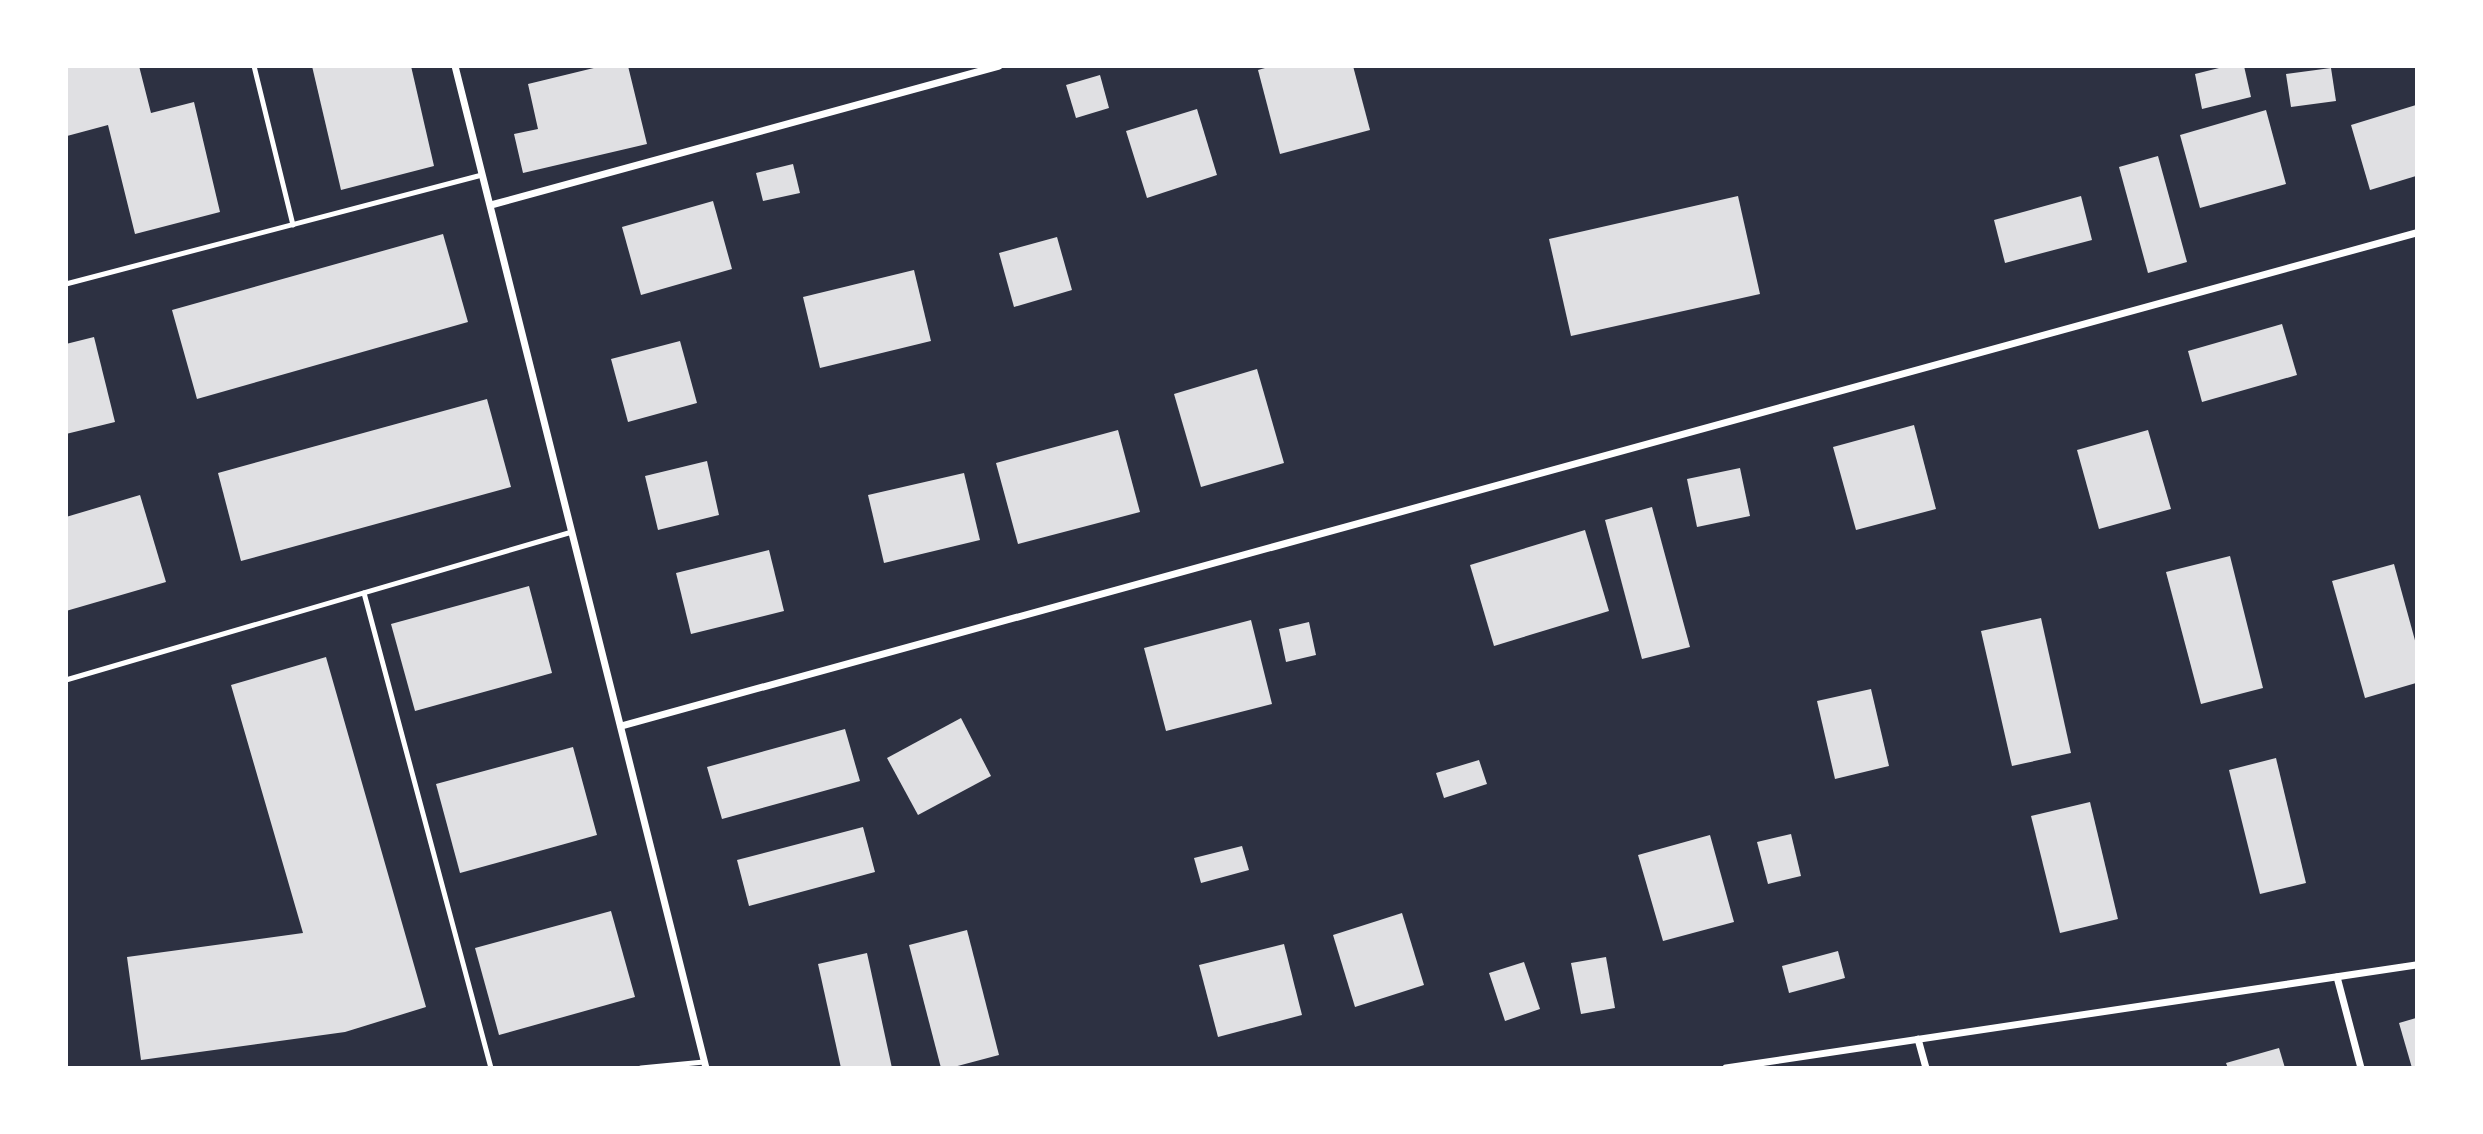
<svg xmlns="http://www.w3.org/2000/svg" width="2483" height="1134" viewBox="0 0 2483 1134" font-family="'PT Sans Narrow',sans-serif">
<rect width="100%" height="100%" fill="#2d3142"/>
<!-- building -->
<g fill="#e0e0e3">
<path d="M66,66h73l12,47 43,-11 26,110 -85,22 -27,-109 -41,11z"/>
<path d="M312,66h99l23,100 -93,24z"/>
<path d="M602,66h26l19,78 -124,29 -9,-39 24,-5 -10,-45z"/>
<path d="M1272,66h81l17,64 -90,24 -22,-84z"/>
<path d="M2227,66h17l7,31 -49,12 -7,-35z"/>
<path d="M2331,68l5,33 -45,6 -5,-33z"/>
<path d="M1100,75l9,33 -33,10 -10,-33z"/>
<path d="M2416,105v71l-46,14 -19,-65z"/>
<path d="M1197,109l20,66 -70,23 -21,-67z"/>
<path d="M2266,110l20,74 -86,24 -20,-73z"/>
<path d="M2158,156l29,106 -39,11 -29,-106z"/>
<path d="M793,164l7,29 -37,8 -7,-28z"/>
<path d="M1738,196l22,98 -189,42 -22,-97z"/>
<path d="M2081,196l11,44 -87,23 -11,-43z"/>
<path d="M713,201l19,68 -91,26 -19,-68z"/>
<path d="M443,234l25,88 -271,77 -25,-89z"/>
<path d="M1057,237l15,53 -58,17 -15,-54z"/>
<path d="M914,270l17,71 -111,27 -17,-71z"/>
<path d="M2282,324l15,51 -95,27 -14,-51z"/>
<path d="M94,337l21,85 -49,12v-90z"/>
<path d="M680,341l17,62 -69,19 -17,-63z"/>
<path d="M1257,369l27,94 -83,24 -27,-93z"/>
<path d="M487,399l24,88 -270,74 -23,-88z"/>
<path d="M1914,425l22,84 -80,21 -23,-83z"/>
<path d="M1118,430l22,82 -122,32 -22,-81z"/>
<path d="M2148,430l23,79 -72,20 -22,-79z"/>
<path d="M707,461l12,54 -61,15 -13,-54z"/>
<path d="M1740,468l10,48 -53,11 -10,-48z"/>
<path d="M964,473l16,67 -96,23 -16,-68z"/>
<path d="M140,495l26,87 -100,29v-94z"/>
<path d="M1652,507l38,140 -48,12 -37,-139z"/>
<path d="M1585,530l24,81 -115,35 -24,-81z"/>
<path d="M769,550l15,61 -93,23 -15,-61z"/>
<path d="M2230,556l33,132 -62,16 -35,-132z"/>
<path d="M2394,564l22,80v39l-51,15 -33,-117z"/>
<path d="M529,586l23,87 -137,38 -24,-87z"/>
<path d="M2041,618l30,135 -59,13 -31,-135z"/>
<path d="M1251,620l21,84 -106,27 -22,-83z"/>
<path d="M1309,622l7,33 -30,7 -7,-33z"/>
<path d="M326,657l100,350 -81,25 -204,28 -14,-103 176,-24 -72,-248z"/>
<path d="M1871,689l18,77 -54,13 -18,-78z"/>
<path d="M961,718l30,58 -73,39 -31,-57z"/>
<path d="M845,729l15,52 -138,38 -15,-52z"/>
<path d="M573,747l24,88 -137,38 -24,-89z"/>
<path d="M2276,758l30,125 -46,11 -31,-124z"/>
<path d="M1479,760l8,24 -43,14 -8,-25z"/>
<path d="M2090,802l28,117 -58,14 -29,-117z"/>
<path d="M863,827l12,45 -126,34 -12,-46z"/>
<path d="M1791,834l10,42 -33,8 -11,-42z"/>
<path d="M1710,835l24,87 -71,19 -25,-86z"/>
<path d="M1242,846l7,24 -48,13 -7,-25z"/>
<path d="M611,911l24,86 -136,38 -24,-87z"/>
<path d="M1402,913l22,72 -69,22 -22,-72z"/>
<path d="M967,930l32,125 -49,13h-9l-32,-123z"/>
<path d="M1284,944l18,71 -84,22 -19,-72z"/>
<path d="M1838,951l7,27 -56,15 -7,-27z"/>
<path d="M867,953l25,115h-51l-23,-104z"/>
<path d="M1606,957l9,51 -34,6 -10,-51z"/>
<path d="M1524,962l16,47 -35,12 -16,-48z"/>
<path d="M2416,1018v50h-4l-13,-45z"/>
<path d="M2279,1048l6,20h-57l-2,-5z"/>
</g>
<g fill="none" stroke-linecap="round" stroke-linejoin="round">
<!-- service -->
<g stroke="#fff" stroke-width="5">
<path d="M254,66l39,159"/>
<path d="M66,284l416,-109"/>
<path d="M364,593l127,475"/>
<path d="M66,680l506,-148"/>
<path d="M641,1068l63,-6"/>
</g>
<!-- minor -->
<g stroke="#fff" stroke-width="7">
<path d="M455,66l251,1002"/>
<path d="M491,205l508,-139"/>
<path d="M621,726l1795,-493"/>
<path d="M2337,977l24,91"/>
<path d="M1918,1039l8,29"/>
<path d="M1726,1068l690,-103"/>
</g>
</g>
<!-- border -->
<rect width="2483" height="1134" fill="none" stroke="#ffffff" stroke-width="136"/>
</svg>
